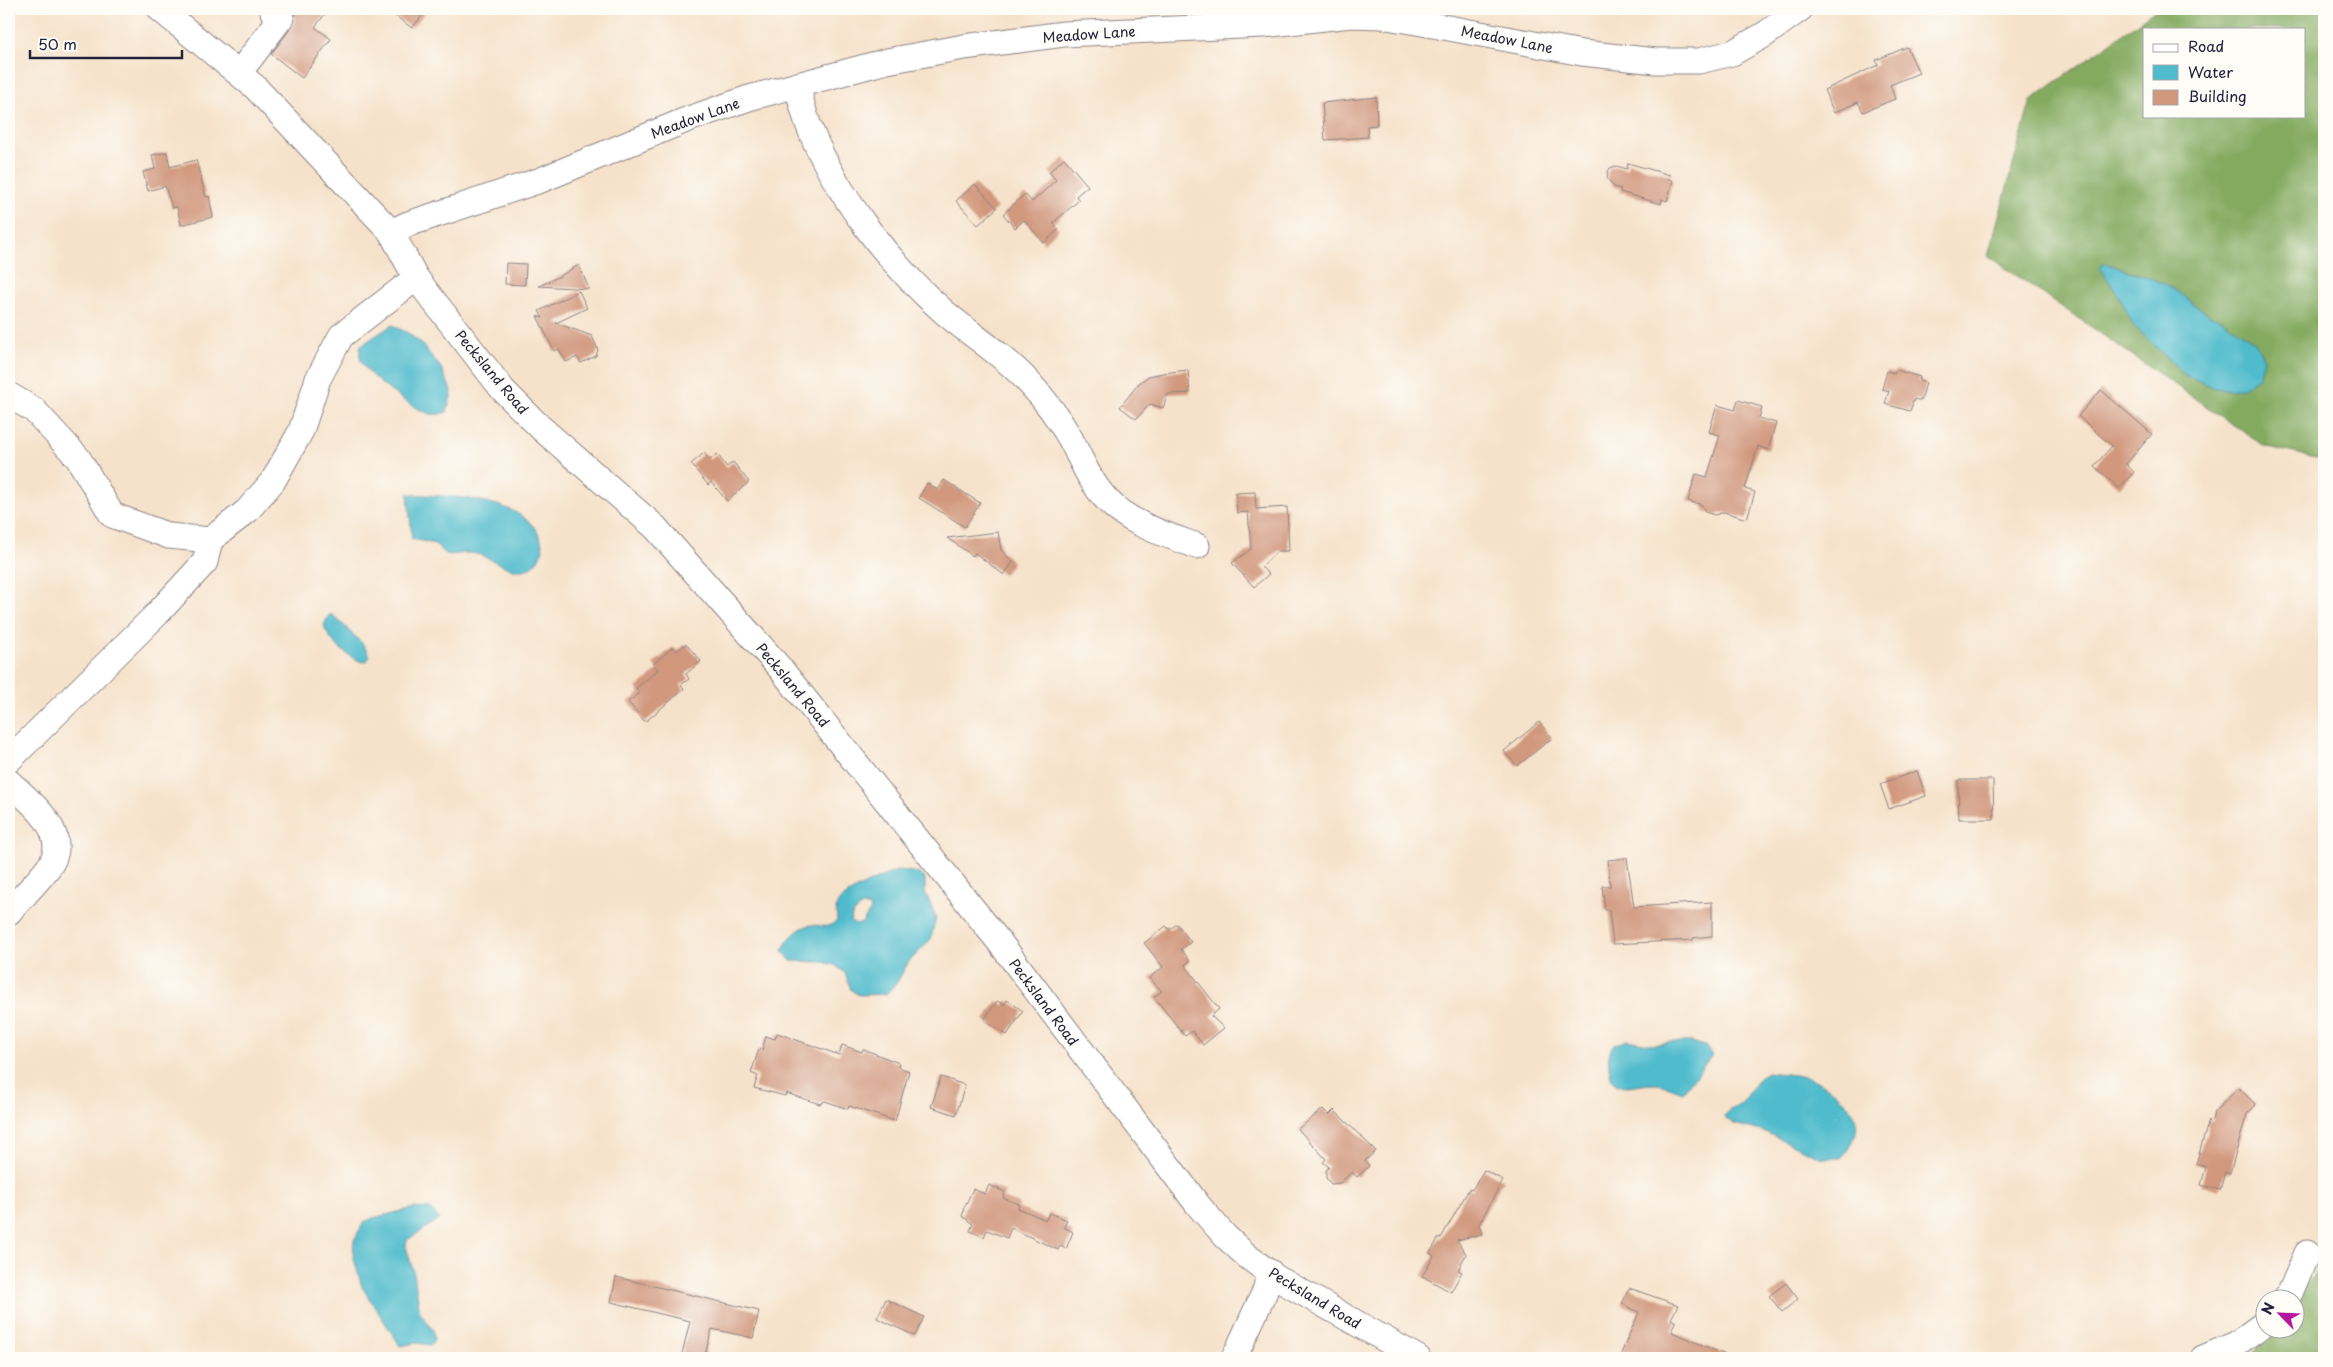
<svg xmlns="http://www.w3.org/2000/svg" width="2333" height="1367" viewBox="0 0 2333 1367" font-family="'Playpen Sans',sans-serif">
<rect width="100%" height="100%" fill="#fdfcf7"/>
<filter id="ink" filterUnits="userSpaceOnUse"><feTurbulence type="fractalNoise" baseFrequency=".02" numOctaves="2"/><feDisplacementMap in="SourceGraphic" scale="10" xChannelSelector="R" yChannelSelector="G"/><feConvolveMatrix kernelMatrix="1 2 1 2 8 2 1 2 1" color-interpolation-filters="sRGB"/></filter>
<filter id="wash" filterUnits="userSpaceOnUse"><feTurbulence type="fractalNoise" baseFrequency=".0096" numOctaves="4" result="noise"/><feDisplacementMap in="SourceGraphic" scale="20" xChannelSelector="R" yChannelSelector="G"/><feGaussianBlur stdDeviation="1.12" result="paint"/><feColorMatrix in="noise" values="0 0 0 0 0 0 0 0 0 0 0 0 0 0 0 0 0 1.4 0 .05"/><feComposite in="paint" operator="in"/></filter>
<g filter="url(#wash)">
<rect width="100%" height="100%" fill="#f6e2ca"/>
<!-- forest -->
<g fill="#84aa60" stroke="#53664e" fill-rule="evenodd">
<path d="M2157,9h167v451l-60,-14 -276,-190 43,-156zM2144,29h160v87h-160z"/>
<path d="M2324,1261v97h-73l22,-28h23l-1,-30z"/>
</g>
<!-- water -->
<g fill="#50bbcc" stroke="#396e84" fill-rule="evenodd">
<path d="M2104,263l52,17 16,8 39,28 13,5 31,21 9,17 -5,19 -17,10 -13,2 -14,-2 -30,-13 -52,-50 -11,-24 -22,-33z"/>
<path d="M392,325l16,8 14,11 19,24 11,24 -5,20c-7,2 -13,4 -19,1 -16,-5 -61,-36 -67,-52 -2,-4 -1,-10 -1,-15z"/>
<path d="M408,494c39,3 130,1 135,56 -17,38 -40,12 -66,4 -10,-3 -20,2 -31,0l-11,-10 -23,-5z"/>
<path d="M329,615h4l29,28 8,13 -3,5 -5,1c-15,-6 -34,-21 -38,-37z"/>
<path d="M900,870l17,3 8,5v14l11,25 -5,22 -23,24 -12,21 -10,10 -27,1 -8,-5 -6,-17 -10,-8 -12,-3 -32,-1 -8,-10c2,-10 14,-22 24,-25 13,-4 16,6 30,-5 0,-5 -2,-12 0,-16 4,-12 50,-31 63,-35zM862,906h6l3,4 -9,13 -6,2 -5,-3 1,-7z"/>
<path d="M1627,1040l28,5 14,-3h22l14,4 7,9 -29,37c-9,-3 -19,-8 -27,-8 -21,-1 -43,14 -47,-16 -1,-8 -1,-17 5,-23z"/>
<path d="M1767,1072c14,2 29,2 42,6 10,3 19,9 27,16 25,20 28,39 5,64h-19l-57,-26 -31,-8 -10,-7c3,-8 9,-7 15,-12 12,-9 14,-26 28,-33z"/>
<path d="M414,1208l16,1 10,10 -33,21 -1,6 8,28 6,38 13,18 1,10 -3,5 -15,-2 -16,3 -38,-59 -9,-32 1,-15 10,-18 9,-4z"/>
</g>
<g id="blocks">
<!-- building -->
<g fill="#d1987e">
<path d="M298,9h31l-14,18 16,12 -29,39 -31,-24 21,-27 3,-7 -1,-6z"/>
<path d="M386,9h42l-16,19z"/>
<path d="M1907,47l12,26 -29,12 5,14 -32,13 -5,-10 -24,11 -10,-23 54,-25 -2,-5z"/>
<path d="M1376,97l1,28 -10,1 1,11 -43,3 -3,-37z"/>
<path d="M167,152l3,15 26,-7 10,37 3,-1 4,21 -32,8 -4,-18 -5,1 -7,-22 -17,5 -5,-19 12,-3 -3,-14z"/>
<path d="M1064,158l24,28 -12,10 3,4 -26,23 6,6 -15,14 -20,-23 -9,8 -12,-14 22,-20 7,8 24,-22 -7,-8z"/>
<path d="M1628,163l42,12 -2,4 5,1 -6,21 -5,-2 -1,5 -41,-12 1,-3 -7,-2 -7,-9 1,-6 2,-4 7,-2 10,3z"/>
<path d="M975,184l22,24 -19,17 -22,-24z"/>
<path d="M506,263l20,1 -1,21 -20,-1z"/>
<path d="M579,265l10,24 -50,-3 21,-10z"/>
<path d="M579,291l8,17 -31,15 36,13 6,14 -2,6 -15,7 -4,-6 -11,5 -7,-13 -5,2 -17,-35 6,2 -4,-7z"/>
<path d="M1188,370l2,23 -22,1 -5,14 -13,-4 -14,15 -16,-12 19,-24 10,-7 14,-3z"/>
<path d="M1896,370l24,7 -1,4 7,2 -5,18 -7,-2 -4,12 -25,-7 4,-13 -7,-2 5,-18 7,2z"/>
<path d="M2101,390l51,44 -26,30 8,8 -15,16 -25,-22 18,-20 -34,-30z"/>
<path d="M1738,400l24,7 -3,11 17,5 -8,27 -10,-4 -13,43 10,3 -8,27 -23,-7 -9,3 -10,-3 -3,-7 -14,-4 8,-27 11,3 13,-42 -11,-3 8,-27 18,5z"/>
<path d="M704,453l6,7 7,-6 10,13 6,-5 16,20 -22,19 -16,-19 -3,3 -17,-21z"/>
<path d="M944,480l36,23 -15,24 -46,-29 8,-15 11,7z"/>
<path d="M1255,492l1,17 31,-2 2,44h-11l-17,16 8,7 -15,13 -22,-24 19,-14 -3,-37 -11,1 -1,-20z"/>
<path d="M998,532l3,18 12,12 -9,13 -29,-22 -2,3 -26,-18z"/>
<path d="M686,644l15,17 -15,13 3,5 -8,6 3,4 -39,33 -17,-20 12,-9 -4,-5 22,-18 -5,-6 20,-17 4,4z"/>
<path d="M1539,722l13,16 -35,28 -13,-15z"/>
<path d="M1917,771l9,25 -37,13 -9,-25z"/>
<path d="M1958,780h35l1,39h-35z"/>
<path d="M1627,858l7,49 78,-5v34l-19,2v2l-80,4 -4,-34h-4l-3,-24h8l-2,-26z"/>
<path d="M1177,924l14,18 -10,7 9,12 -5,4 34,44 -8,7 13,12 -21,17 -11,-14 -7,5 -31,-39 8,-6 -13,-13 14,-11 -19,-24 22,-17 3,4z"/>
<path d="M1007,1000l16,11 -16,24 -23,-15 13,-19 7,4z"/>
<path d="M777,1033l62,22 3,-10 20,7 1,-3 36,14 -1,4 11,4 -14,50 -46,-15 -1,3 -23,-8 -5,3 -34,-11 -1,3 -31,-8 4,-12 -7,-3 8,-24 3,1 4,-14 9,3z"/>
<path d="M941,1077l24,8 -9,30 -25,-8z"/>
<path d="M2239,1088l17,17 -9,9 -17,59 -5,-1 -5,18 -19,-5 5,-18 -10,-3 13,-44 3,1 2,-9z"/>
<path d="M1323,1109l6,6 5,-5 42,41 -11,10 4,5 -12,11 -5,-5 -12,11 -9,1 -5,-6v-8l3,-3 -6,-5 3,-3 -28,-30z"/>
<path d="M1484,1170l19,10 -24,44 3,10 -25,6 9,14 -8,16 4,2 -11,20 -29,-16 12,-20 -4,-3 8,-14 3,-1 28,-49 3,1z"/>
<path d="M989,1185l16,7 -2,6 16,6 -1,4 28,12 3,-7 18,7 -3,7 9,5 -7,17 -6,-3 -2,4 -47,-22 -4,10 -20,-8 -3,7 -14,-6 3,-7 -11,-8 2,-5 -1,-1 10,-21 12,5z"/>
<path d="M616,1277l143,34 -6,27 -41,-9 -8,29h-23l9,-37 -79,-19z"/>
<path d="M1786,1283l12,16 -16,13 -13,-16z"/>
<path d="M1629,1288l49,17 -7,14 5,3 -4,10 61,26h-114l20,-46 -17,-8z"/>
<path d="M886,1299l38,18 -9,19 -38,-18z"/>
</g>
</g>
</g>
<g filter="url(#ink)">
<use href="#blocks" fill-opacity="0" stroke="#8c8282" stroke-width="1"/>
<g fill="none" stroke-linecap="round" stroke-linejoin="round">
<!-- minor casing -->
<g stroke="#8c8282" stroke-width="27">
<g id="minor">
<path d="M160,9l95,78 136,145 25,46 87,112 38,38 114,99 125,141 221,276 197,261 27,31 22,20 28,21 143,81"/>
<path d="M239,73l42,-55 -8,-6 2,-3"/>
<path d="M797,85c4,15 7,30 13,44 26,65 80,136 133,182 29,25 64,46 89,75 15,16 27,33 38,52 11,21 20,44 37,62 22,24 60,35 90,46"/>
<path d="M391,232l17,-8 133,-44 145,-60 63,-22 138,-37 77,-14 100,-13 199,-9 88,-10 30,1 41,7 160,30 74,8h43l33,-8 32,-18 36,-26"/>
<path d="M9,395l25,15 44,48 34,57 57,21 41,4 37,-29 26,-30 28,-50 17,-52 23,-43 75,-58"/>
<path d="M9,760l148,-146 48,-52 5,-22"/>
<path d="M9,782c19,18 60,48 43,80 -7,13 -32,37 -43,50"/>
<path d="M2284,1300l6,-7 17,-40"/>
<path d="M1234,1358l31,-67 5,-19"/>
<path d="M2203,1358l33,-14 30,-22"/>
</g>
</g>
<!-- minor -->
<use href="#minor" stroke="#fff" stroke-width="25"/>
</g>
</g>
<g text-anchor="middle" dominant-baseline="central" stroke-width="5" stroke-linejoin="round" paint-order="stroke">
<!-- street labels -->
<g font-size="14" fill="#22223b" stroke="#fdfcf7">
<text transform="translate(1089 34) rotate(-4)">Meadow Lane</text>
<text transform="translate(1507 39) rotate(11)">Meadow Lane</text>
<text transform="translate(695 118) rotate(-20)">Meadow Lane</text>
<text transform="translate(492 372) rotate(50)">Pecksland Road</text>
<text transform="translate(793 685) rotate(50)">Pecksland Road</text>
<text transform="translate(1044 1002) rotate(53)">Pecksland Road</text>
<text transform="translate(1315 1298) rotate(31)">Pecksland Road</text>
</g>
</g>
<!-- margin -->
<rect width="2333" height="1367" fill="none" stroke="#fdfcf7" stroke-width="30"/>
<!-- legend -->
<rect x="2143" y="28" width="162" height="90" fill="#fdfcf7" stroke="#a5a5ac"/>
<rect x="2153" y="44" width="25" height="8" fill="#ffffff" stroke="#a5a5ac"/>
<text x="2188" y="52" font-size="15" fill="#22223b">Road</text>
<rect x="2153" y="65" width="25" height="15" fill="#50bbcc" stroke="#a5a5ac"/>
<text x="2188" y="78" font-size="15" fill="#22223b">Water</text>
<rect x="2153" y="90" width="25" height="15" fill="#d1987e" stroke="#a5a5ac"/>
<text x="2188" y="102" font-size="15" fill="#22223b">Building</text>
<!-- north arrow -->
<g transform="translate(2280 1314) rotate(294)"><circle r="24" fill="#fdfcf7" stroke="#a5a5ac"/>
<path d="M0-4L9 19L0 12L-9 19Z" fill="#b5179e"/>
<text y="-8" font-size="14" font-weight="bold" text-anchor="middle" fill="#22223b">N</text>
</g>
<!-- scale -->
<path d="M30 50v8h152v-8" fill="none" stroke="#22223b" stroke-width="2.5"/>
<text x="38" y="50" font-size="15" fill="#22223b" stroke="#fdfcf7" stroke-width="4" paint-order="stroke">50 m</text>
</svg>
